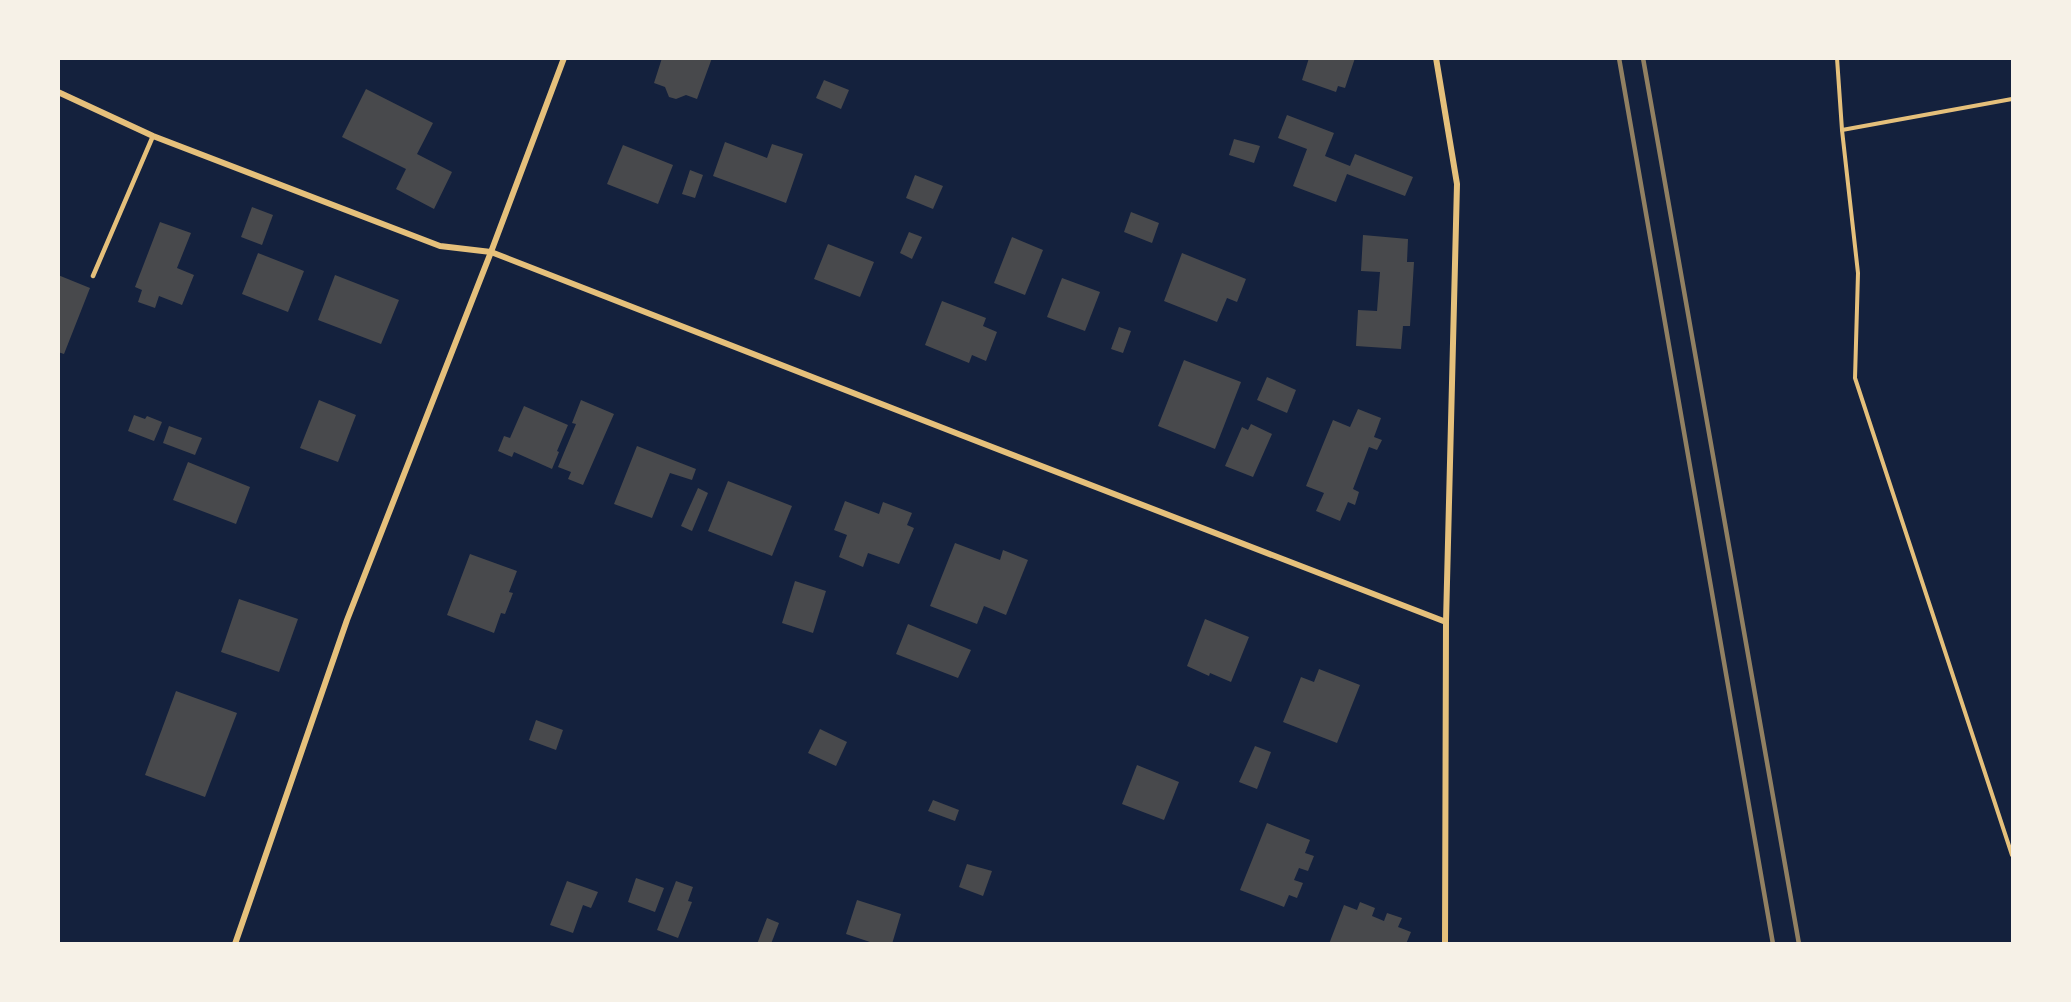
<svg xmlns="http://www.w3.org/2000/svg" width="2071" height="1002" viewBox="0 0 2071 1002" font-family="Helvetica,sans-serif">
<rect width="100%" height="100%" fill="#14213d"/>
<!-- building -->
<g fill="#48494c">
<path d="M662,58h50l-15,41 -11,-4 -10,4 -7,-2 -4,-10 -11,-4z"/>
<path d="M1309,58h46l-10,30 -7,-2 -2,6 -34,-12z"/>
<path d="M824,80l25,10 -8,19 -25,-11z"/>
<path d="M366,89l67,34 -16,31 35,18 -18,37 -38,-20 10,-20 -64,-32z"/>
<path d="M1287,115l47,18 -9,23 25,10 5,-12 58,23 -8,19 -58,-22 -11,28 -43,-16 14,-37 -29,-11z"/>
<path d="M1234,139l26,7 -6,17 -25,-8z"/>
<path d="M725,142l42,16 5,-14 31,10 -17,49 -73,-27z"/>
<path d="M623,145l50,20 -15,39 -51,-20z"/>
<path d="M690,170l13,5 -8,23 -13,-4z"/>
<path d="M915,175l28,11 -10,23 -27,-11z"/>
<path d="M252,207l21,8 -11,30 -21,-8z"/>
<path d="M1131,212l28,11 -7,20 -28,-11z"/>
<path d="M160,222l31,11 -14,35 17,7 -12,30 -23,-9 -4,12 -17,-6 4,-12 -7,-3z"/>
<path d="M909,232l13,5 -10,22 -12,-6z"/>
<path d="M1363,235l45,4 -1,23h7l-2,33 -2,31h-7l-2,23 -45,-3 2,-36 19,1 3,-39 -19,-1z"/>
<path d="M1012,237l31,13 -18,45 -31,-12z"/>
<path d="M828,244l46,18 -14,35 -46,-18z"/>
<path d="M258,253l46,18 -16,41 -46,-18z"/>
<path d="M1182,253l64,26 -9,23 -10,-4 -10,24 -53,-21z"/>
<path d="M58,275l32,13 -26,66 -6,-2z"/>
<path d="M335,275l64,25 -18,44 -63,-24z"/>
<path d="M1062,278l38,14 -15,39 -38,-14z"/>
<path d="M942,301l44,17 -3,8 14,6 -11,29 -14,-6 -3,8 -44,-18z"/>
<path d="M1119,327l12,4 -8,22 -12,-4z"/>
<path d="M1184,360l57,22 -26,67 -57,-23z"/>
<path d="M1267,377l29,13 -9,23 -30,-13z"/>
<path d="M319,400l37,15 -18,47 -38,-14z"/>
<path d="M581,400l33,14 -31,71 -15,-6 3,-7 -13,-5 18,-43 -4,-1z"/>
<path d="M524,406l44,19 -11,26 2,1 -7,17 -38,-17 -2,5 -14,-6 6,-15 6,2z"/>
<path d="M1358,409l23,9 -7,19 8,3 -5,10 -8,-3 -16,42 6,3 -4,13 -7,-3 -8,19 -24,-10 8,-18 -18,-7 27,-66 17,7z"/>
<path d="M134,415l11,4 2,-3 15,6 -8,19 -26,-10z"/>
<path d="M1251,424l21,10 -19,43 -28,-11 17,-39 6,3z"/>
<path d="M169,426l33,12 -7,17 -32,-12z"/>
<path d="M637,446l59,23 -4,11 -22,-7 -18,45 -38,-14z"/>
<path d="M188,462l62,25 -14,37 -63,-24z"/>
<path d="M728,481l64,25 -20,50 -64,-25z"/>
<path d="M698,488l10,5 -16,38 -11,-5z"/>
<path d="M845,501l34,13 4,-12 29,11 -5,12 7,3 -15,36 -31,-11 -5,14 -24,-10 8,-22 -13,-5z"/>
<path d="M955,543l45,17 3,-10 25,10 -22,55 -22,-9 -7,18 -47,-18z"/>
<path d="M470,554l47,17 -8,21 4,1 -8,21 -4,-1 -7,20 -47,-18z"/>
<path d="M795,581l31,10 -13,42 -31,-10z"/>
<path d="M239,599l59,20 -19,53 -58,-20z"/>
<path d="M1205,619l44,18 -18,45 -21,-9 -1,3 -22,-10z"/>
<path d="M908,624l63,26 -13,28 -62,-24z"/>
<path d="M1319,669l41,16 -23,58 -54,-21 18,-45 13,5z"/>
<path d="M176,691l61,22 -32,84 -60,-22z"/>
<path d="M536,720l27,10 -7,20 -27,-10z"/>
<path d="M820,729l27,13 -11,24 -28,-13z"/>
<path d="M1255,746l16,6 -14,37 -18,-7z"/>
<path d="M1137,765l42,17 -15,38 -42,-16z"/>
<path d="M933,800l26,10 -4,11 -27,-10z"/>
<path d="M1267,823l43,17 -5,13 9,3 -6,15 -9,-3 -5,12 9,3 -6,15 -8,-3 -5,12 -44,-17z"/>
<path d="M967,864l25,7 -9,25 -24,-9z"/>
<path d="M636,878l28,10 -9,24 -27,-10z"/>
<path d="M567,881l31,11 -7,16 -8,-3 -10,28 -23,-8z"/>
<path d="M676,881l17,6 -5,14 4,1 -14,36 -21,-8z"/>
<path d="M857,900l44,14 -9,30h-16l-30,-10z"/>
<path d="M1360,902l15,6 -3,8 12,5 3,-8 15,5 -4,9 13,5 -5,12h-77l15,-39 13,5z"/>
<path d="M767,918l12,5 -8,21h-14z"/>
</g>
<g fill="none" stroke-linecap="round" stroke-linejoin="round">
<!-- path -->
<g stroke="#e5c07b" stroke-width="4">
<path d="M1837,58l5,72 16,143 -3,105 157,477"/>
<path d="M1842,130l170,-31"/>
</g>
<!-- service -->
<path stroke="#e5c07b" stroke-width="4.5" d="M93,276l60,-140"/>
<!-- minor -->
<g stroke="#e5c07b" stroke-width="6">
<path d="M1436,58l21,126 -11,438 -1,322"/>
<path d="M58,92l95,44 287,110 51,6 470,183 485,187"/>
<path d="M235,944l112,-324 144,-368 73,-194"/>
</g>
<!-- rail -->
<g stroke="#918062" stroke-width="4.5">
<path d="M1619,58l154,886"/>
<path d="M1643,58l156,886"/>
</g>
</g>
<!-- border -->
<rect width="2071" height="1002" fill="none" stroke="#f6f1e7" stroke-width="120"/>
</svg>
